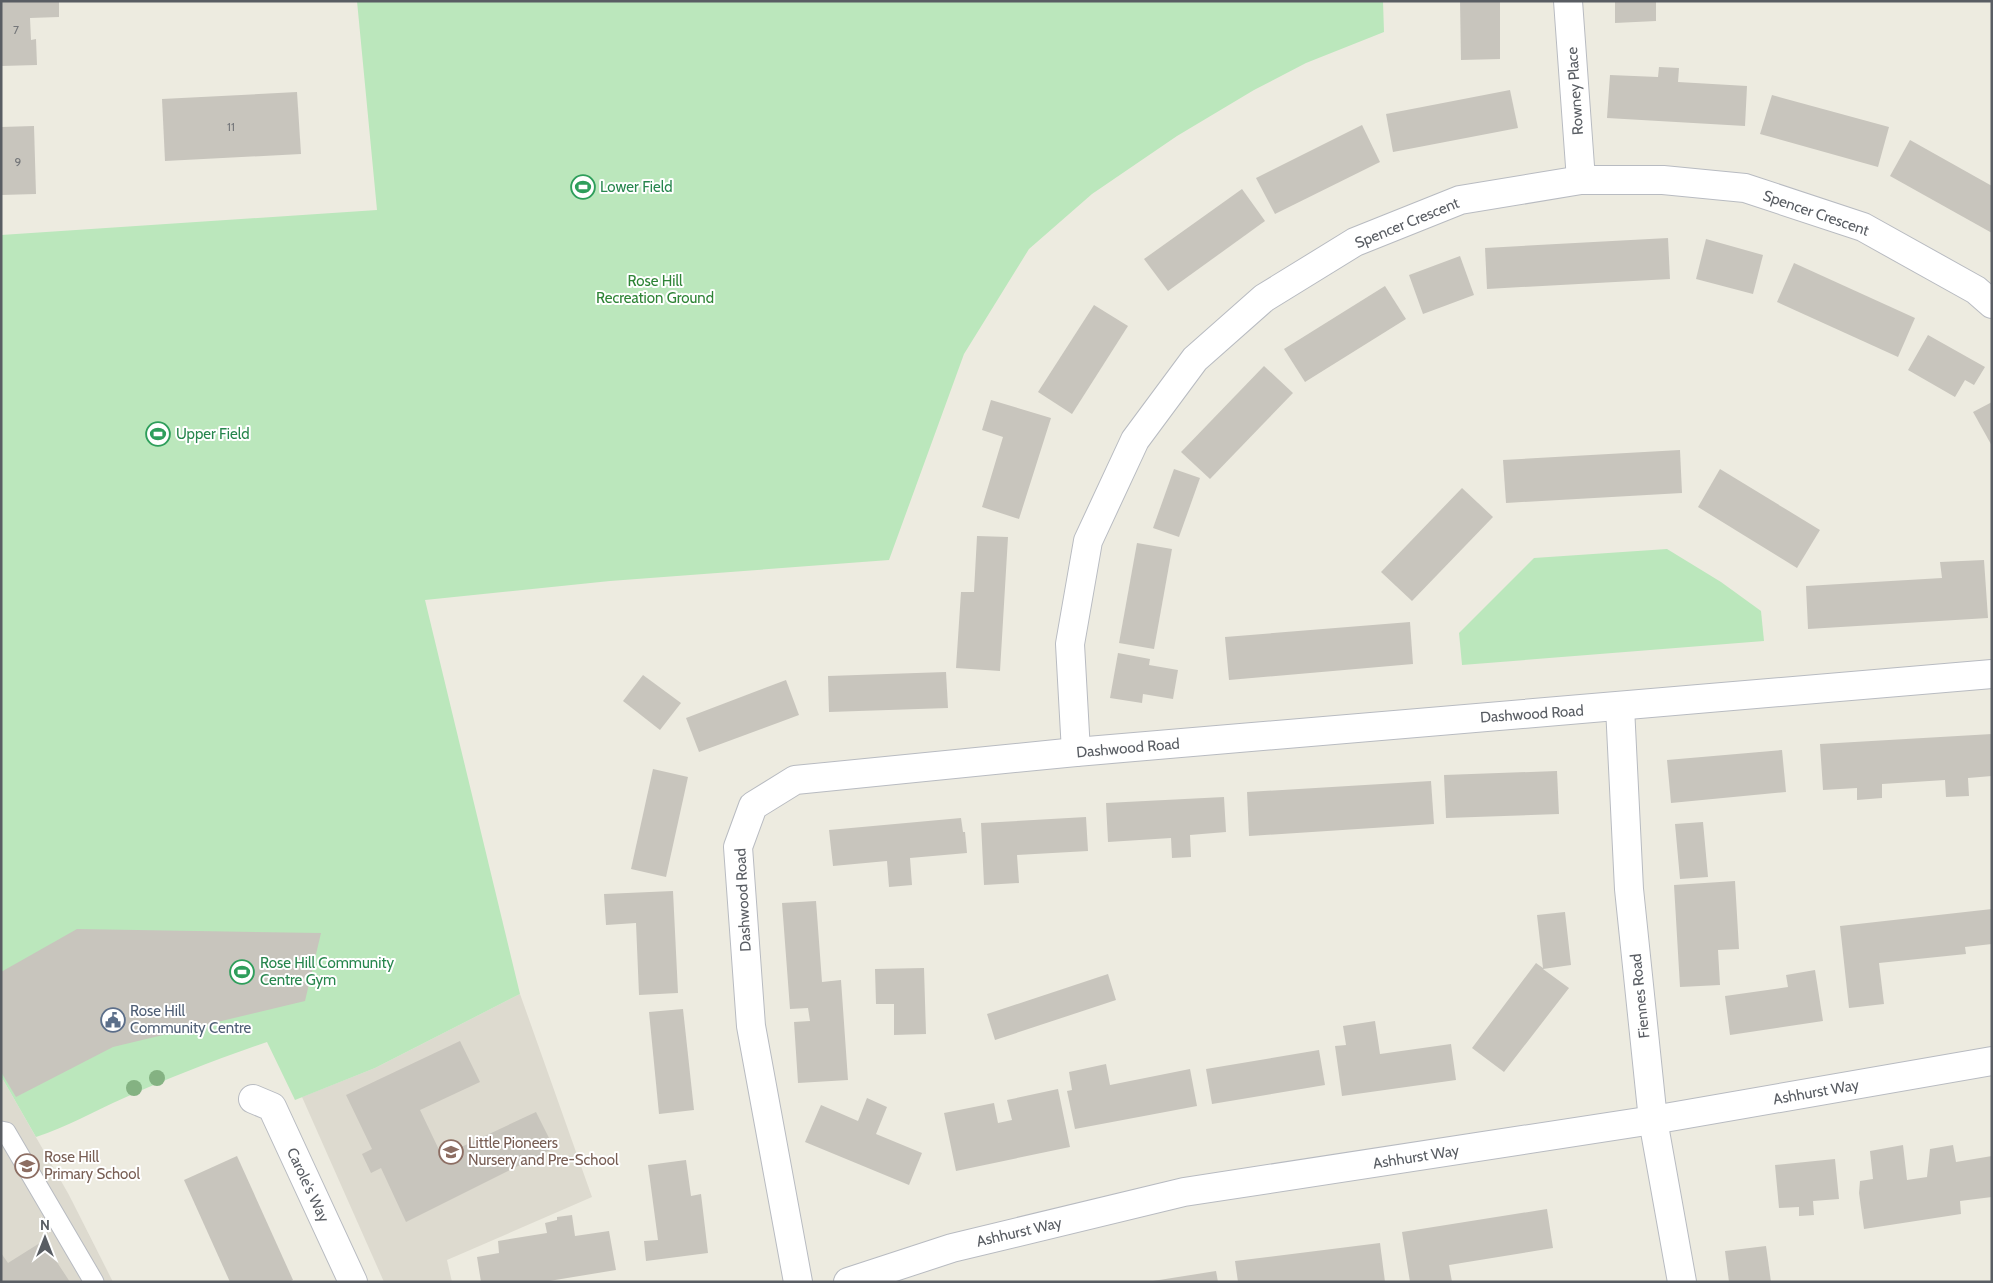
<svg xmlns="http://www.w3.org/2000/svg" width="1993" height="1283" viewBox="0 0 1993 1283" font-family="Cabin,sans-serif">
<rect width="100%" height="100%" fill="#edebe0"/>
<!-- education -->
<g fill="#dddacf">
<path d="M520,994l72,203 -145,63 5,22h-68l-82,-185 73,-29z"/>
<path d="M1,1076l68,119 44,87h-112z"/>
</g>
<!-- green -->
<g fill="#bbe7bc">
<path d="M357,1h1026l1,31 -78,31 -52,27 -77,46 -85,58 -63,55 -65,105 -75,206 -279,21 -185,19 95,394 -145,74 -80,32 -28,-58c-49,17 -96,35 -143,56 -30,13 -57,29 -88,39l-35,-61v-841l376,-25z"/>
<path d="M1667,549l54,33 40,29 3,30 -302,24 -3,-32 75,-75z"/>
</g>
<!-- building -->
<g fill="#c8c5bd">
<path d="M1,1h58v16l-29,1 1,22 5,-1 1,26 -36,1z"/>
<path d="M1460,1h40v58l-39,1z"/>
<path d="M1615,1h41v20l-41,2z"/>
<path d="M1659,67l20,1 -1,14 69,4 -2,40 -138,-8 3,-43 48,2z"/>
<path d="M1510,90l8,38 -125,24 -7,-38z"/>
<path d="M297,92l4,62 -136,7 -3,-62z"/>
<path d="M1772,95l117,32 -11,40 -118,-33z"/>
<path d="M1362,125l18,37 -105,52 -19,-36z"/>
<path d="M34,126l2,68 -35,1v-68z"/>
<path d="M1910,140l82,46v47l-102,-57z"/>
<path d="M1242,189l23,32 -97,70 -24,-32z"/>
<path d="M1668,238l2,41 -183,10 -2,-41z"/>
<path d="M1706,239l57,16 -10,39 -57,-15z"/>
<path d="M1460,256l14,39 -51,19 -14,-39z"/>
<path d="M1794,263l121,55 -17,39 -121,-55z"/>
<path d="M1385,286l21,33 -101,63 -21,-33z"/>
<path d="M1094,305l34,21 -56,88 -34,-22z"/>
<path d="M1928,335l57,32 -11,18 -9,-5 -10,17 -47,-27z"/>
<path d="M1264,366l29,27 -83,86 -29,-27z"/>
<path d="M991,400l60,18 -32,101 -37,-12 21,-70 -21,-7z"/>
<path d="M1992,402v44l-19,-34z"/>
<path d="M1680,450l2,43 -176,10 -3,-43z"/>
<path d="M1174,469l26,9 -21,59 -26,-9z"/>
<path d="M1720,469l100,61 -23,38 -99,-61z"/>
<path d="M1462,488l31,29 -81,84 -31,-29z"/>
<path d="M977,536l31,1 -8,134 -44,-3 5,-76h13z"/>
<path d="M1137,543l35,6 -18,100 -35,-6z"/>
<path d="M1984,560l4,58 -180,11 -2,-43 136,-8 -2,-16z"/>
<path d="M1410,622l3,42 -184,16 -4,-43z"/>
<path d="M1118,653l32,6 -1,6 29,5 -5,29 -30,-5 -1,9 -32,-5z"/>
<path d="M946,672l2,36 -119,4 -1,-36z"/>
<path d="M643,675l38,28 -21,27 -37,-29z"/>
<path d="M786,680l13,35 -100,37 -13,-34z"/>
<path d="M1992,734v42l-24,2 1,18 -23,1 -1,-17 -63,4v14l-25,2v-12l-34,2 -3,-46z"/>
<path d="M1782,750l4,42 -115,11 -4,-43z"/>
<path d="M653,769l35,8 -22,100 -35,-8z"/>
<path d="M1557,771l2,43 -113,4 -2,-43z"/>
<path d="M1431,781l3,43 -185,12 -2,-44z"/>
<path d="M1224,797l2,35 -36,3 1,22 -19,1 -1,-20 -63,4 -2,-39z"/>
<path d="M1086,817l2,34 -71,4 2,28 -35,2 -3,-62z"/>
<path d="M961,818l2,14h2l2,21 -57,5 2,27 -23,2 -2,-26 -54,5 -4,-36z"/>
<path d="M1703,822l5,55 -28,2 -5,-55z"/>
<path d="M1735,881l4,68 -21,1 2,35 -40,2 -6,-102z"/>
<path d="M673,891l5,102 -39,2 -3,-72 -30,2 -2,-31z"/>
<path d="M816,901l6,81 19,-2 7,100 -50,3 -4,-61 16,-1 -2,-13 -18,1 -8,-106z"/>
<path d="M1992,909v35l-27,3 1,7 -87,9 5,41 -35,4 -9,-82z"/>
<path d="M1565,912l6,53 -28,4 26,19 -65,84 -32,-24 64,-85 7,5 -6,-53z"/>
<path d="M77,929l244,4 -16,68 -192,46 -97,50 -15,-25v-100z"/>
<path d="M924,968l2,66 -32,1v-31h-18l-1,-35z"/>
<path d="M1815,970l8,51 -93,14 -5,-39 63,-9 -2,-12z"/>
<path d="M1108,974l8,26 -121,40 -8,-26z"/>
<path d="M683,1009l11,101 -35,4 -10,-102z"/>
<path d="M1375,1021l5,33 71,-10 5,36 -114,16 -7,-50 11,-1 -3,-19z"/>
<path d="M460,1041l20,41 -60,28 22,46 94,-44 18,36 -148,74 -25,-54 -10,5 -9,-19 10,-5 -26,-54z"/>
<path d="M1319,1050l6,35 -113,19 -6,-35z"/>
<path d="M1106,1064l4,21 80,-16 7,37 -122,23 -8,-38 5,-1 -3,-18z"/>
<path d="M1058,1089l12,58 -114,24 -12,-58 50,-10 4,20 14,-3 -5,-20z"/>
<path d="M867,1098l20,9 -11,27 46,19 -13,32 -104,-43 16,-37 37,16z"/>
<path d="M1903,1145l4,35 20,-3 3,-28 23,-4 3,17 36,-6v41l-32,4 1,13 -97,15 -5,-36 1,-12 13,-2 -3,-28z"/>
<path d="M237,1156l56,124 -4,2h-59l-46,-102z"/>
<path d="M1835,1159l4,40 -26,2 1,14 -15,1v-9l-20,1 -4,-43z"/>
<path d="M686,1160l5,36 10,-2 7,59 -62,8 -2,-20 14,-1 -10,-75z"/>
<path d="M1547,1209l6,39 -104,17 3,17h-42l-8,-50z"/>
<path d="M572,1215l3,21 34,-5 7,39 -73,12h-62l-4,-25 22,-4 -1,-12 49,-8 -2,-10 12,-3v-3z"/>
<path d="M43,1241l27,41h-69v-29l7,10z"/>
<path d="M1380,1243l5,39h-147l-3,-21z"/>
<path d="M1766,1246l5,36h-42l-4,-31z"/>
<path d="M1216,1271l2,11h-65v-1z"/>
</g>
<g fill="none" stroke-linecap="round" stroke-linejoin="round">
<!-- service casing -->
<g stroke="#b8bbc1" stroke-width="21">
<path id="service" d="M1,1131l5,1 88,150"/>
</g>
<!-- minor casing -->
<g stroke="#b8bbc1" stroke-width="30">
<g id="minor">
<path d="M1568,1l13,179"/>
<path d="M1620,707l9,182 24,231 29,162"/>
<path d="M1076,752l-6,-108 18,-103 47,-101 60,-81 69,-61 91,-56 105,-42 121,-20h82l82,8 118,39 113,63 16,14"/>
<path d="M253,1099l19,8 81,175"/>
<path d="M798,1282l-47,-256 -13,-179 15,-41 42,-26 281,-28 916,-78"/>
<path d="M848,1282l104,-34 232,-56 469,-72 339,-59"/>
</g>
</g>
<!-- service -->
<use href="#service" stroke="#fff" stroke-width="19"/>
<!-- minor -->
<use href="#minor" stroke="#fff" stroke-width="28"/>
</g>
<!-- trees -->
<g fill="#84b282">
<circle cx="157" cy="1078" r="8"/>
<circle cx="134" cy="1088" r="8"/>
</g>
<!-- icons -->
<defs>
<g id="stadium-ring" transform="scale(1.25)"><circle r="9.5" fill="#fff" stroke="#2e9e5b" stroke-width="1.5"/><path d="M0-5a6.5 5 0 1 0 0 10a6.5 5 0 1 0 0-10ZM-3.5-1.8h7v3.6h-7Z" fill="#2e9e5b"/></g>
<g id="civic-ring" transform="scale(1.25)"><circle r="9.5" fill="#fff" stroke="#5c6f8a" stroke-width="1.5"/><path d="M-.6-6.5H3V-4.5H.6V-3L4-1V1h2V6H-6V1h2V-1L-.6-3ZM-1.2 2.5V6h2.4V2.5Z" fill="#5c6f8a"/></g>
<g id="school-ring" transform="scale(1.25)"><circle r="9.5" fill="#fff" stroke="#8d6e63" stroke-width="1.5"/><path d="M0-5L7-2L0 1L-7-2ZM-4 1L0 2.5L4 1V4Q0 6-4 4Z" fill="#8d6e63"/></g>
</defs>
<g fill-rule="evenodd">
<use href="#stadium-ring" x="583" y="187"/>
<use href="#stadium-ring" x="158" y="434"/>
<use href="#stadium-ring" x="242" y="972"/>
<use href="#civic-ring" x="113" y="1020"/>
<use href="#school-ring" x="451" y="1152"/>
<use href="#school-ring" x="27" y="1166"/>
</g>
<g text-anchor="middle" dominant-baseline="central" stroke-width="4" stroke-linejoin="round" paint-order="stroke">
<!-- number labels -->
<g font-size="12" fill="#75777a">
<text x="16" y="29">7</text>
<text x="231" y="126">11</text>
<text x="18" y="161">9</text>
</g>
<!-- street labels -->
<g font-size="15" fill="#595d63" stroke="#fff">
<text transform="translate(1575 91) rotate(-94)">Rowney Place</text>
<text transform="translate(1816 213) rotate(19)">Spencer Crescent</text>
<text transform="translate(1407 223) rotate(-22)">Spencer Crescent</text>
<text transform="translate(1532 714) rotate(-4)">Dashwood Road</text>
<text transform="translate(1128 748) rotate(-5)">Dashwood Road</text>
<text transform="translate(743 900) rotate(-93)">Dashwood Road</text>
<text transform="translate(1640 996) rotate(-96)">Fiennes Road</text>
<text transform="translate(1816 1092) rotate(-10)">Ashhurst Way</text>
<text transform="translate(1416 1157) rotate(-9)">Ashhurst Way</text>
<text transform="translate(308 1185) rotate(65)">Carole's Way</text>
<text transform="translate(1019 1232) rotate(-13)">Ashhurst Way</text>
</g>
<!-- leisure labels -->
<g font-size="15" fill="#27864d" stroke="#fff" text-anchor="start">
<text x="600" y="187">Lower Field</text>
<text x="176" y="434">Upper Field</text>
<text x="260" y="963">Rose Hill Community<tspan x="260" dy="17">Centre Gym</tspan></text>
</g>
<!-- park labels -->
<g font-size="15" fill="#2e8436" stroke="#fff">
<text x="655" y="281">Rose Hill<tspan x="655" dy="17">Recreation Ground</tspan></text>
</g>
<!-- service labels -->
<g font-size="15" fill="#4e5e75" stroke="#fff" text-anchor="start">
<text x="130" y="1011">Rose Hill<tspan x="130" dy="17">Community Centre</tspan></text>
</g>
<!-- education labels -->
<g font-size="15" fill="#785e54" stroke="#fff" text-anchor="start">
<text x="468" y="1143">Little Pioneers<tspan x="468" dy="17">Nursery and Pre-School</tspan></text>
<text x="44" y="1157">Rose Hill<tspan x="44" dy="17">Primary School</tspan></text>
</g>
</g>
<!-- border -->
<rect width="1993" height="1283" fill="none" stroke="#595d63" stroke-width="5"/>
<!-- north arrow -->
<g transform="translate(45 1238)" stroke="#ffffff" stroke-width="4" paint-order="stroke">
<path d="M0-4L9 19L0 12L-9 19Z" fill="#595d63"/>
<text y="-8" font-size="14" font-weight="bold" text-anchor="middle" fill="#595d63">N</text>
</g>
</svg>
